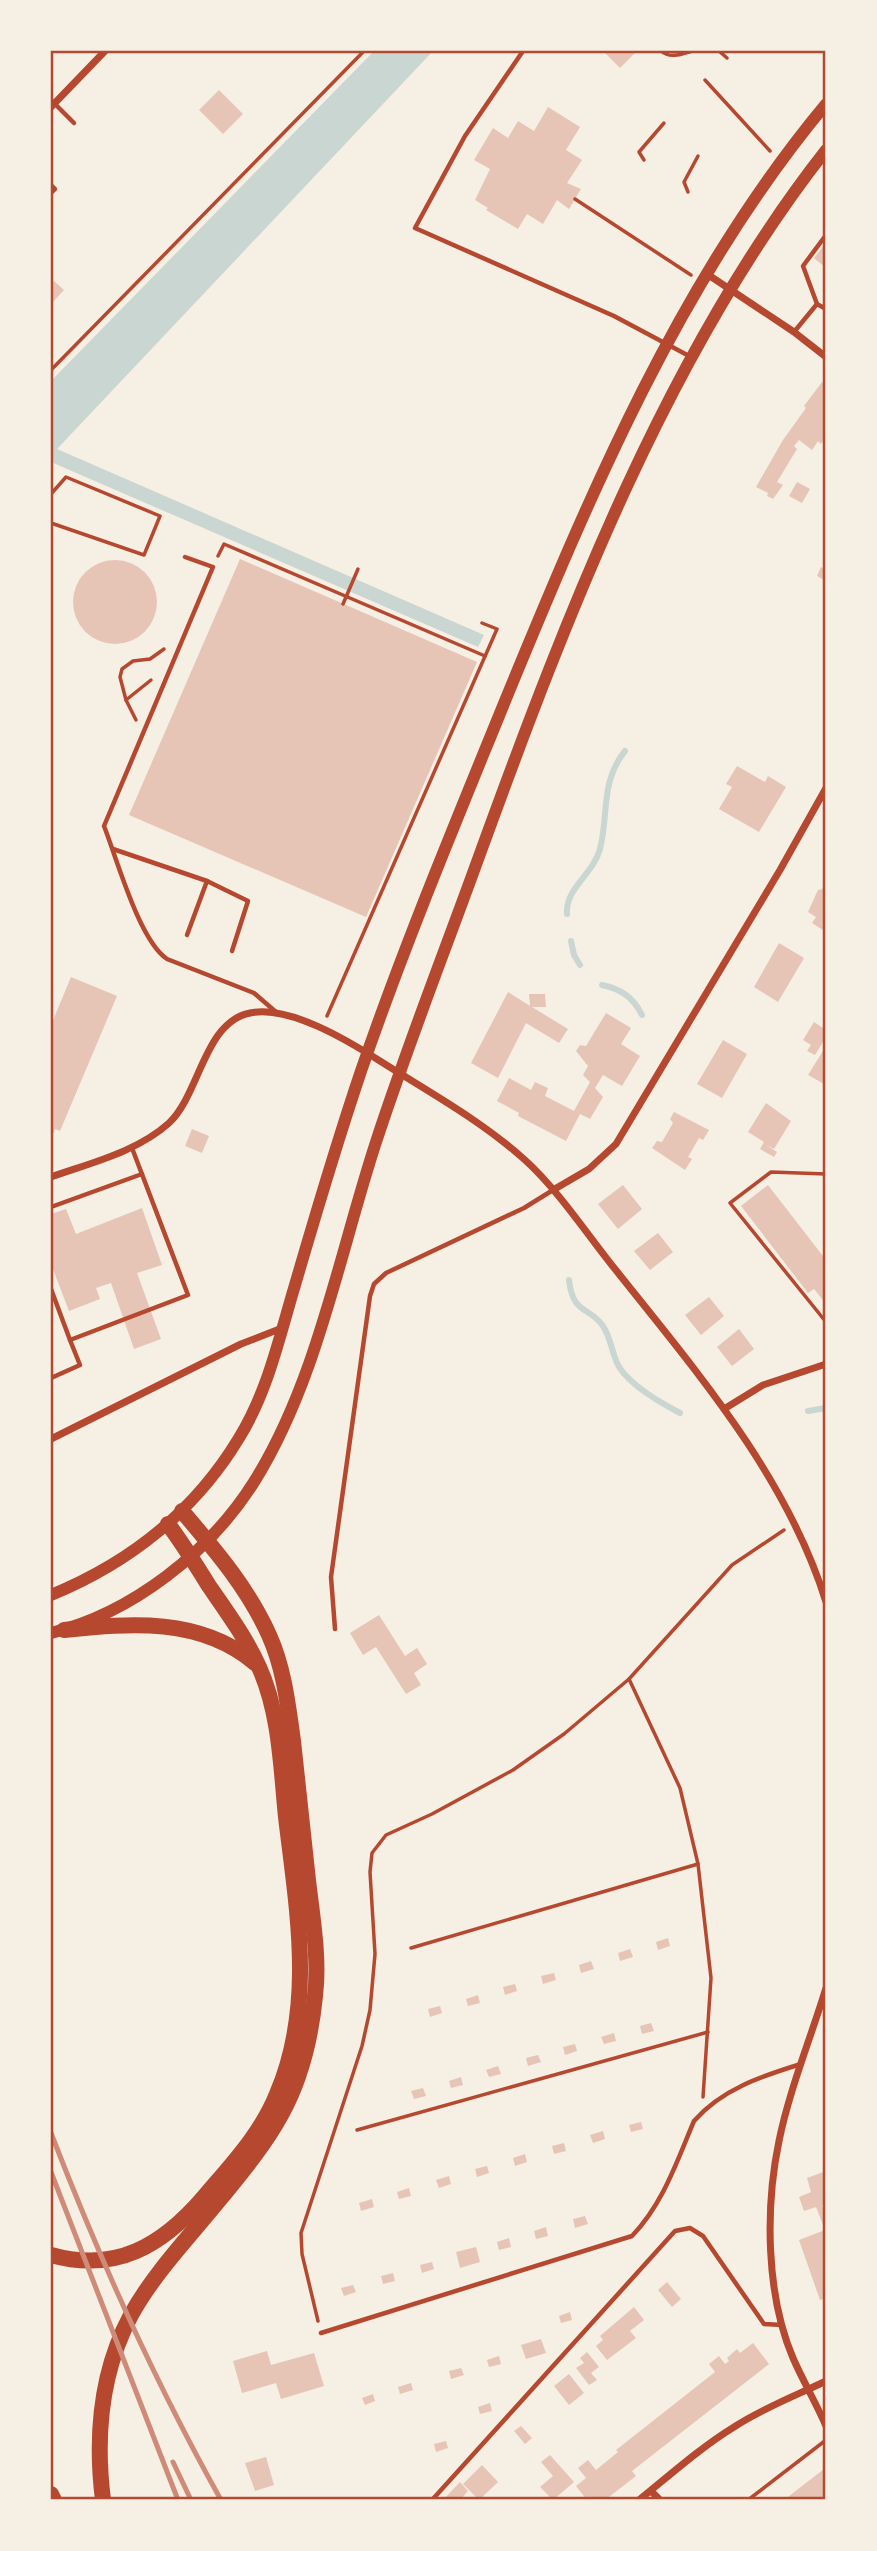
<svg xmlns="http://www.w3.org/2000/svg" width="877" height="2551" viewBox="0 0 877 2551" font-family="Roboto,sans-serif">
<rect width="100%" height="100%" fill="#f6efe4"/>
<!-- water -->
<path fill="#c9d6d2" d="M374,51h59l-376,398 427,186 -6,12 -427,-185v-81z"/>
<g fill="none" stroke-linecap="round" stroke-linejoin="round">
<!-- stream -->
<g stroke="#c9d6d2" stroke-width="6">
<path d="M567,914c-2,-26 26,-39 33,-65 9,-35 0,-67 25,-98"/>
<path d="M571,941l3,14 6,10"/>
<path d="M602,985c19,4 31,12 40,30"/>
<path d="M569,1280c4,35 20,26 34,46 7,10 9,26 14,37 9,20 44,40 63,50"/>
<path d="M808,1411l18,-3"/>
</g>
</g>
<!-- building -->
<g fill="#e6c5b7">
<path d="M603,51h34l-17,17z"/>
<path d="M219,90l24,24 -20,20 -24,-24z"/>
<path d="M548,107l32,20 -14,23 16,10 -15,23 14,6 -12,20 -12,-9 -14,24 -16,-10 -9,15 -32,-19 2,-2 -13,-8 15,-31 -16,-9 19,-32 15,10 10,-17 16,10z"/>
<path d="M826,243v25l-12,-10z"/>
<path d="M54,281l10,9 -13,14v-20z"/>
<path d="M822,382l4,4v50l-5,8 -3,-3 -6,9 -13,-10 -5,6 3,3 -20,33 6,3 -10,14 -6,-3 1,-3 -12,-6 27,-47 23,-32 -2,-2z"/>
<path d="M797,482l13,7 -8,14 -13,-7z"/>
<path d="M240,559l237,103 -111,255 -237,-102z"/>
<circle cx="115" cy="602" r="42"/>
<path d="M821,567l5,3v11l-9,-5z"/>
<path d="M737,766l28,16 3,-6 18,11 -27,45 -40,-23 13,-22 -6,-3z"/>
<path d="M826,882v50l-14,-9 4,-6 -8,-5 10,-22 4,-1z"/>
<path d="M779,943l25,15 -26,44 -24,-15z"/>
<path d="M71,977l46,19 -57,135 -5,-2 -4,11v-115z"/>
<path d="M508,992l22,14 -1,-12h16l1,13h-14l36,22 -9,14 -33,-20 -28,55 -27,-15z"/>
<path d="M606,1013l25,15 -10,16 19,12 -18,30 -19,-11 -8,13 8,9 -13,22 -10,-5 -14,27 -48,-25 1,-3 -22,-12 12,-23 22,12 4,-8 13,6 -3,8 29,15 16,-29 -7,-7 5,-9 -12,-15 4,-6 6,1z"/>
<path d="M814,1022l12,8v7l-11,18 -8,-4 4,-6 -8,-5z"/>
<path d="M723,1040l24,14 -25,44 -25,-14z"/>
<path d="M826,1046v39l-18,-10z"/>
<path d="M766,1103l25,18 -17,28 -8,-4 11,7 -3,5 -14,-8 4,-7 -16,-10z"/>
<path d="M674,1112l35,18 -6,10 -4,-2 -11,19 4,2 -7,11 -33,-22 5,-7 5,1 11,-19 -3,-4z"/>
<path d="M192,1129l17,7 -7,17 -17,-7z"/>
<path d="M623,1185l19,24 -24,20 -20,-25z"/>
<path d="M768,1185l58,75v44l-12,-15 -6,4 -67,-87z"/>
<path d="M142,1208l20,57 -25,8 24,66 -27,10 -23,-66 -15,5 4,11 -31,12 -18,-47v-50l15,-5 10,25z"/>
<path d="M658,1233l15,19 -23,18 -16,-19z"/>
<path d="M709,1297l15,19 -23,19 -16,-20z"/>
<path d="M739,1329l15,20 -22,17 -15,-19z"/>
<path d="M379,1615l26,41 12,-8 10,16 -13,9 7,12 -15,9 -30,-47 -13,8 -13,-22z"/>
<path d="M668,1938l2,8 -12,4 -2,-8z"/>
<path d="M630,1949l3,8 -13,4 -2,-8z"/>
<path d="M591,1961l3,8 -13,4 -2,-8z"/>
<path d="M554,1973l2,7 -13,4 -2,-8z"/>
<path d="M515,1984l2,7 -12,4 -2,-8z"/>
<path d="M478,1995l2,8 -12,3 -2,-7z"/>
<path d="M440,2006l2,7 -12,4 -2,-8z"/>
<path d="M651,2023l3,8 -12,3 -2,-8z"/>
<path d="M614,2033l2,8 -12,3 -3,-7z"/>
<path d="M575,2044l2,7 -12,4 -2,-8z"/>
<path d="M538,2055l3,7 -13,4 -2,-8z"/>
<path d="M498,2066l3,8 -12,3 -3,-7z"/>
<path d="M461,2077l2,8 -12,3 -2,-7z"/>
<path d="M423,2088l3,8 -12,3 -3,-8z"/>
<path d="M641,2122l2,7 -12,3 -2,-7z"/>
<path d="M603,2131l2,8 -12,4 -3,-8z"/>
<path d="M564,2143l2,8 -12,3 -2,-8z"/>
<path d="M525,2154l2,8 -12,4 -2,-8z"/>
<path d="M487,2166l2,7 -12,4 -2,-8z"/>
<path d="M826,2171v32l-4,2 4,13v80l-6,2 -21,-60 26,-10 -9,-23 -12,4 -5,-14 12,-5 -4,-14z"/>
<path d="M449,2176l2,8 -12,4 -3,-8z"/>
<path d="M409,2188l2,8 -12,3 -2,-7z"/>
<path d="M372,2199l2,8 -13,4 -2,-8z"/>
<path d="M585,2216l3,8 -13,4 -2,-9z"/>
<path d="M546,2227l2,9 -12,3 -2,-8z"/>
<path d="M509,2238l2,9 -12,3 -2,-8z"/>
<path d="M476,2247l4,15 -20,6 -4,-16z"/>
<path d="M432,2262l2,7 -12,4 -2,-8z"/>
<path d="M393,2273l2,8 -12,3 -2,-8z"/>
<path d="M667,2282l14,17 -9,8 -14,-17z"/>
<path d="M353,2285l3,7 -12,4 -3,-8z"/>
<path d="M634,2307l10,13 -14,11 6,7 -29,22 -11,-14 7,-6 -3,-4z"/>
<path d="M570,2312l2,8 -11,3 -2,-7z"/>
<path d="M541,2339l5,14 -20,6 -5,-14z"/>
<path d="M753,2343l16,21 -137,107 4,5 -31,24h-18l-11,-14 10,-8 -8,-10 10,-8 8,10 22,-18 -2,-2 99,-78 -6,-8 10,-8 6,8 4,-3 -2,-3 10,-9 3,4z"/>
<path d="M267,2351l4,14 43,-12 10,33 -43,13 -5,-16 -34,10 -9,-32z"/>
<path d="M587,2352l12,15 -8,6 6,7 -8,5 -13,-17 8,-5 -4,-5z"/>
<path d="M499,2356l2,8 -12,3 -2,-7z"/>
<path d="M461,2368l3,7 -13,4 -2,-8z"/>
<path d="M569,2374l15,19 -15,12 -15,-19z"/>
<path d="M411,2383l2,7 -13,4 -2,-7z"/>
<path d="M373,2394l2,7 -10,4 -3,-7z"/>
<path d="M490,2403l2,8 -12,3 -2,-7z"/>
<path d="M521,2426l11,12 -7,6 -11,-13z"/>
<path d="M446,2441l2,7 -12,4 -2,-8z"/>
<path d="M550,2455l24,27 -21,18 -13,-13 13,-11 -12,-14z"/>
<path d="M266,2457l8,28 -19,6 -10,-28z"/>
<path d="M482,2465l16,17 -19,18 -16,-16z"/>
<path d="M824,2469l2,3v28h-42z"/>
<path d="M460,2482l8,9 -8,9h-17z"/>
</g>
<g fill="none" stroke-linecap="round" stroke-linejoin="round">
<!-- path -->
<g stroke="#b5482f" stroke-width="3.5">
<path d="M661,51c9,8 21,3 31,0"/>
<path d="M719,51l8,7"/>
<path d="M705,80l65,71"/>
<path d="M644,160l-5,-8 25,-29"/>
<path d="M688,192l-4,-10 14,-26"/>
<path d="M575,199l116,76"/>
<path d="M51,370l313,-319"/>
<path d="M51,494l15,-17 94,39 -16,39 -93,-32"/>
<path d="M218,556l6,-12 261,112"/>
<path d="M343,604l15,-35"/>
<path d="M126,700l-6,-23 2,-8 11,-8 17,-2 14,-10"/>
<path d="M136,720l-10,-20 25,-20"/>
<path d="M327,1016l170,-387 -15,-6"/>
<path d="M826,1174l-55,-2 -41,31 96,119"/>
<path d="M629,1679l51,109 18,76 13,114 -8,119"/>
<path d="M411,1948l287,-84"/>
<path d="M357,2130l351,-98"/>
<path d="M318,2321l-16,-67 -1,-21 61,-187 8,-36 5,-56 -5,-82 2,-19 14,-18 46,-21 81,-44 51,-36 65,-55 103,-114 52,-35"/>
<path d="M748,2500l78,-60"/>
</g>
<!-- service -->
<g stroke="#b5482f" stroke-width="4.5">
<path d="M523,51l-58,85 -50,92 199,88 77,41"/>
<path d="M51,100l23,23"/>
<path d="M51,185l4,4 -4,4"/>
<path d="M817,304l-14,-38 23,-31"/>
<path d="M794,332l23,-28 9,5"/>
<path d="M185,557l28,10 -109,259c13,33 35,114 63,133l87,34 22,19"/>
<path d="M113,849l94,32"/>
<path d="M187,935l20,-54 41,20 -16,50"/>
<path d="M51,1207l91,-33"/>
<path d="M51,1289l19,51 118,-45 -56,-147"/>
<path d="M51,1378l29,-13 -10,-25"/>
<path d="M335,1629l-4,-52 39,-281 4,-12 12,-11 138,-65 29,-18"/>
<path d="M321,2333l311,-97c31,-32 45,-75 62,-115 28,-32 68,-45 107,-57"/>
<path d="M432,2500l243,-269 15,-3 13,8 61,88 19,1"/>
</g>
<!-- minor -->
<g stroke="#b5482f" stroke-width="7">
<path d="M51,107l54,-56"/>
<path d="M707,274l87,58 32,25"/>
<path d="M51,1177c39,-14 86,-25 118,-54 31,-29 35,-101 81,-110 39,-8 97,27 130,48 49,31 102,60 145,99 34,31 61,73 90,109 81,102 172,207 211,333"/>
<path d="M553,1190l36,-21 27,-25 164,-274 46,-82"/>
<path d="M724,1409l39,-24 63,-21"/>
<path d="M51,1439l190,-95 41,-16"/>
<path d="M826,1988c-15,49 -37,103 -47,153 -14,67 -13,154 14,217 10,23 23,45 33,68"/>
<path d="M651,2491l9,9"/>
<path d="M639,2500c31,-25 61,-52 95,-73 29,-19 61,-31 92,-46"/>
</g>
<!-- secondary -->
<g stroke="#b5482f" stroke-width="12">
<path d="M51,1595c78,-32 144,-84 188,-157 29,-47 40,-100 56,-153 21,-72 42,-143 66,-214 43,-125 94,-247 144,-370 86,-209 175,-422 321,-597"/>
<path d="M51,1633c81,-20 159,-81 203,-151 63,-101 85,-227 122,-340 32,-98 70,-194 105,-291 87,-239 187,-500 345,-701"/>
</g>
<!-- motorway -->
<g stroke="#b5482f" stroke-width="16">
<path d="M64,1630c67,-7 136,-13 191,33"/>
<path d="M51,2255c65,18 111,-9 153,-58 27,-32 57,-63 73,-103 38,-89 20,-184 9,-277 -5,-49 -6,-104 -27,-150 -13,-29 -32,-55 -50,-81 -13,-21 -26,-42 -41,-62"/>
<path d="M51,2494l3,6"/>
<path d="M103,2500c-8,-64 -3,-127 28,-185 23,-42 59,-79 89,-116 22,-27 44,-53 61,-84 20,-36 30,-79 34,-119 5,-41 -4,-85 -8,-125 -5,-43 -9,-87 -14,-130 -5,-36 -9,-73 -24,-106 -21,-47 -54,-85 -87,-124"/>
</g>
<!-- rail -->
<g stroke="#cf8b77" stroke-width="5">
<path d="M51,2133c49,127 104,249 170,367"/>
<path d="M51,2172l127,328"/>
<path d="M173,2462l18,38"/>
</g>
</g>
<!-- border -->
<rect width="877" height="2551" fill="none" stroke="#f6efe4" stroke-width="105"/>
<rect x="52" y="52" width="772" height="2446" fill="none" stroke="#b5482f" stroke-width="2.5"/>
</svg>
